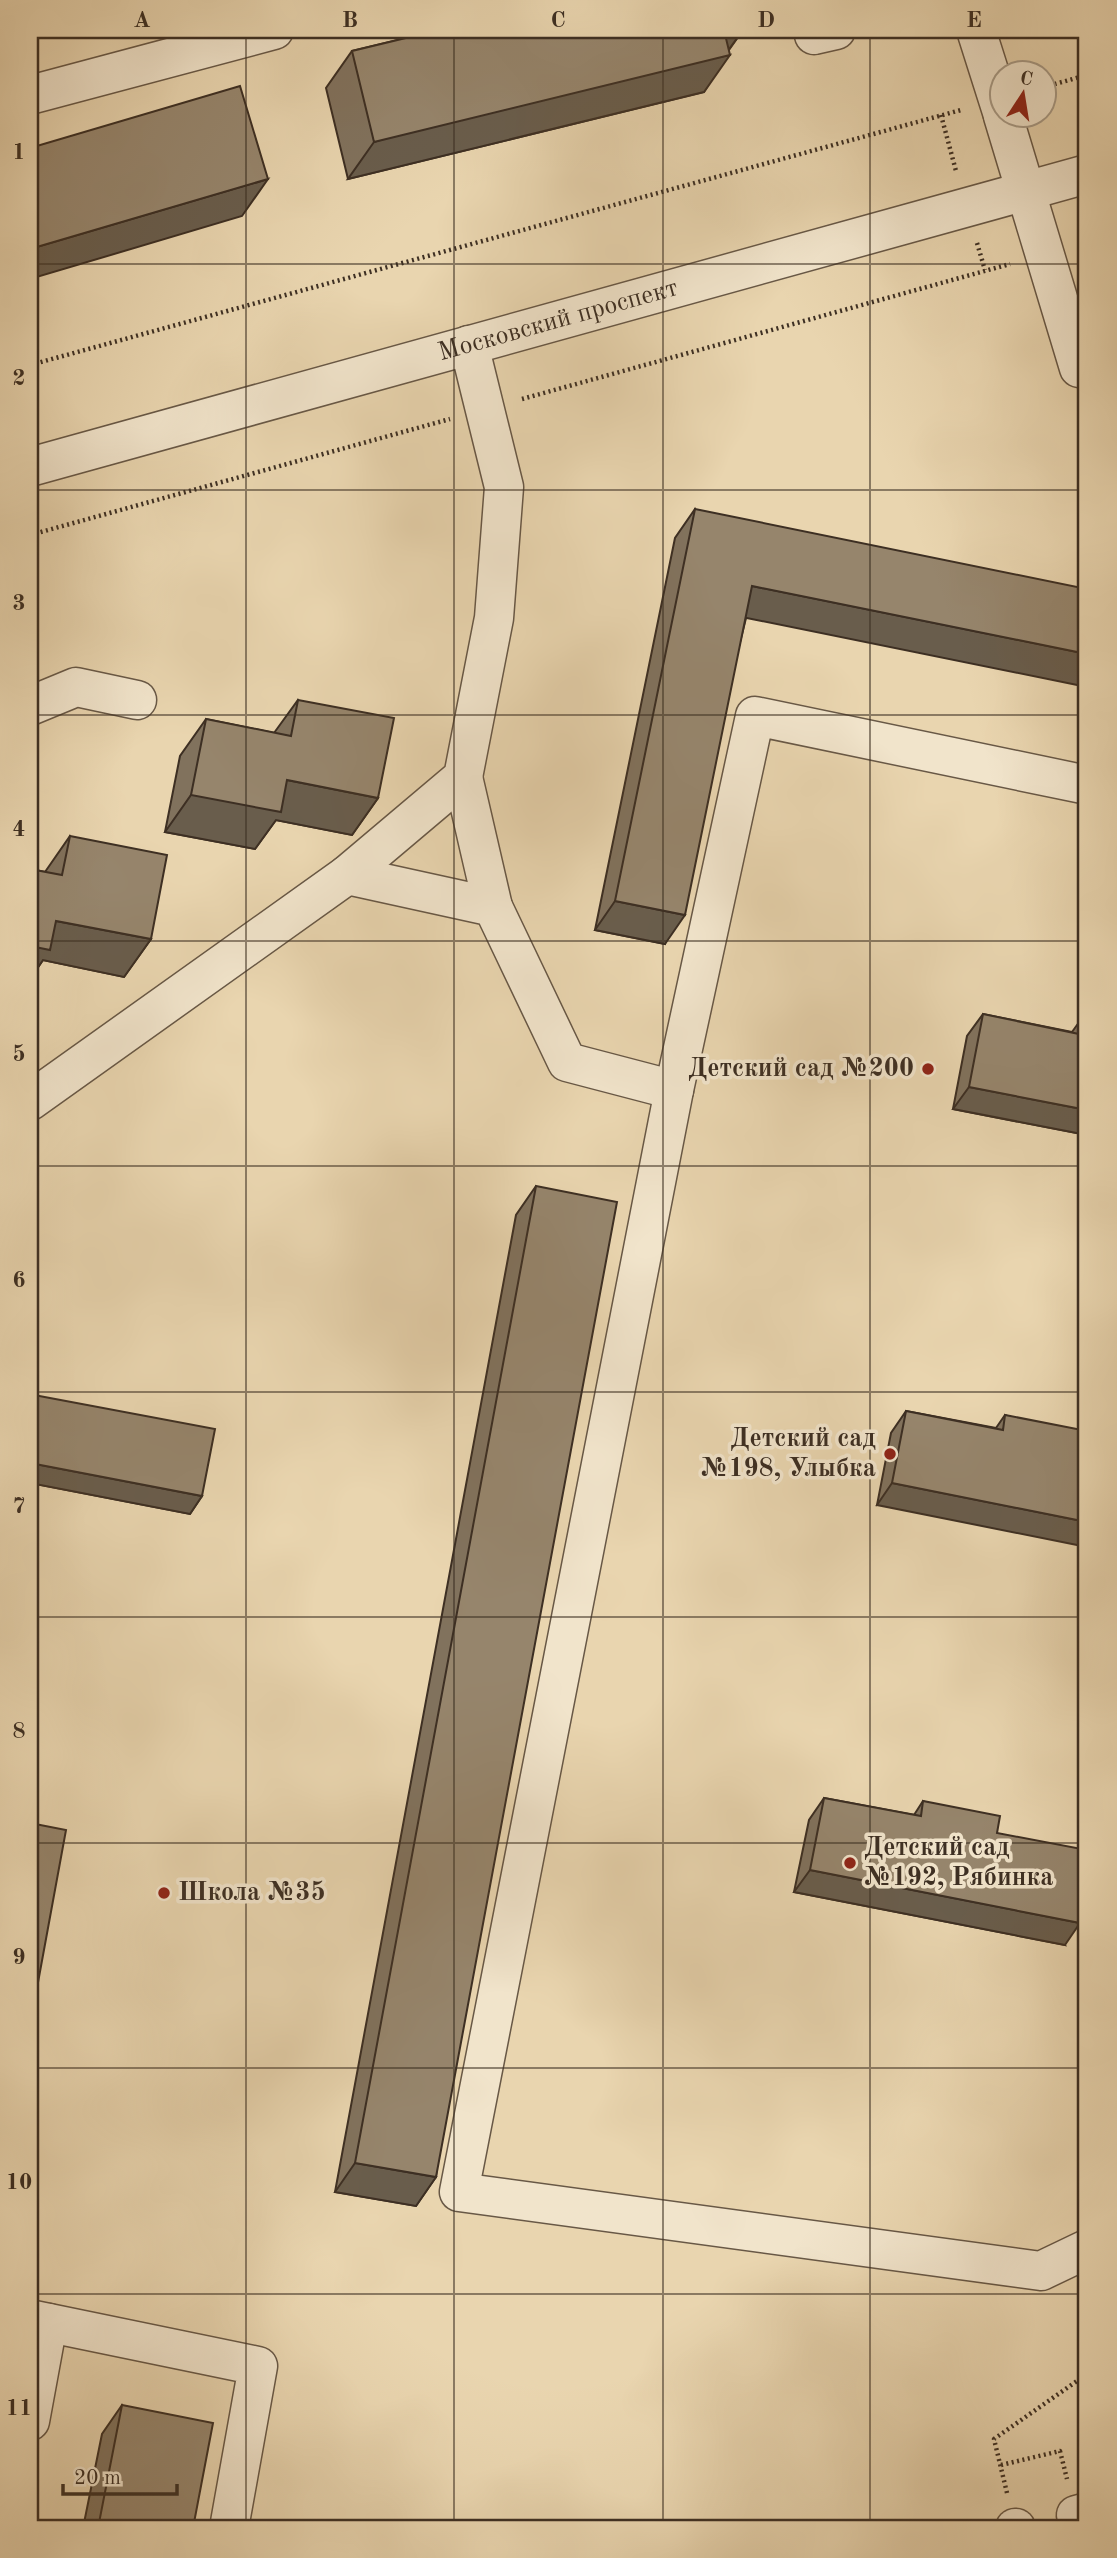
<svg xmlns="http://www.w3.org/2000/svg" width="1117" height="2558" viewBox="0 0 1117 2558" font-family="'Old Standard TT',serif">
<rect width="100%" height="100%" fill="#e9d5af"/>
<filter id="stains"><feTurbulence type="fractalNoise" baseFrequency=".00286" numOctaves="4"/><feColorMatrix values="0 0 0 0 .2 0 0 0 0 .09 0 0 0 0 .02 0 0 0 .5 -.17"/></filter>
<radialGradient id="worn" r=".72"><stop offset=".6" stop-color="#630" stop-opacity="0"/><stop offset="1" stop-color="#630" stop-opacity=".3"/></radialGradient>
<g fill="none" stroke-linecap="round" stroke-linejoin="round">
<!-- minor casing -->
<g stroke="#685846" stroke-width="41">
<g id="minor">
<path d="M813,30l1,5 22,-5"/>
<path d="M976,30l26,82"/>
<path d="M30,95l244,-65"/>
<path d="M1003,116l76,252 8,-2"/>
<path id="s1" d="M30,467l1057,-293"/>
<path d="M30,706l46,-19 61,13"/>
<path d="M463,777l30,130"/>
<path d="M1087,785l-332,-69 -81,374 -215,1102 582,79 46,-22"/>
<path d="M347,875l116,-98 31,-159 10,-131 -35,-142"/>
<path d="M30,1101l317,-226 146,32 74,155 107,28"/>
<path d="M30,2319l228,47 -29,162"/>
<path d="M30,2421l18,-98"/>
<path d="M1076,2515l11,-3"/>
<path d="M1015,2528h1"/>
</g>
</g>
<!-- path -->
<g stroke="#3d2f23" stroke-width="4.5" stroke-dasharray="2 3.5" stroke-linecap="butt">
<path d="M1044,87l43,-12"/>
<path d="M941,115l15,56"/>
<path d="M977,243l8,27"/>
<path d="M30,365l931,-255"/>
<path d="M522,399l488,-135"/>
<path d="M30,535l420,-116"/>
<path d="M1001,2465l59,-14 7,28"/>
<path d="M1007,2493l-13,-54 93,-65"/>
</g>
<!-- minor -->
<use href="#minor" stroke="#f1e4cb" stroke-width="38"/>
</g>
<!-- wall -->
<g fill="#81725d" stroke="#3d2f23" stroke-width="2">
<path d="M439,30h304l-14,20 -25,42 -356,87 -22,-91 26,-37z"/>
<path d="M695,509l51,109 -81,326 -70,-14 80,-392z"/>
<path d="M298,700l80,98 -26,37 -76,-15 -21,29 -90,-17 15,-76 26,-37 68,14z"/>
<path d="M70,836l81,103 -27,38 -81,-17 -13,19v-110l15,3z"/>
<path d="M983,1014l89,18 10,-14 5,1v116l-134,-26 14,-73z"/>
<path d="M536,1186l-100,991 -20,29 -81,-14 181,-977z"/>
<path d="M34,1395l168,101 -12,18 -160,-31v-82z"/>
<path d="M906,1411l90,17 9,-13 74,31 -202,59 14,-72z"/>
<path d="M824,1798l90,17 9,-14 74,32 68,112 -271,-53 15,-72z"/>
<path d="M122,2405l71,123h-110l19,-94z"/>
</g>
<!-- shaded-wall -->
<g fill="#695d4c" stroke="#3d2f23" stroke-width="2">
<path d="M721,30h22l-19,26 6,-1 -26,37 -356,87 26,-37z"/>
<path d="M268,179l-26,37 -212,63v-30z"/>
<path d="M752,586l335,68v33l-355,-72z"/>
<path d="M287,780l91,18 -26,37 -76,-15 -21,29 -90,-17 26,-37z"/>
<path d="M615,901l70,14 -20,29 -70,-14z"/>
<path d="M56,921l95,18 -27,38 -81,-17 -13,19v-33z"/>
<path d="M969,1087l118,23v25l-134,-26z"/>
<path d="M30,1463l172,33 -12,18 -160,-31z"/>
<path d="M892,1483l195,39v25l-210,-42z"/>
<path d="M810,1870l270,53 -15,22 -271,-53z"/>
<path d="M355,2163l81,14 -20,29 -81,-14z"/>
</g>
<!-- building -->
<g fill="#96856c" stroke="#3d2f23" stroke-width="2">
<path d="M439,30h285l6,25 -356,87 -22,-91z"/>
<path d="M240,86l28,93 -238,70v-101z"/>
<path d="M695,509l392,80v65l-335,-68 -67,329 -70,-14z"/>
<path d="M298,700l96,18 -16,80 -91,-18 -6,32 -90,-17 15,-76 85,17z"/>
<path d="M70,836l97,19 -16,84 -95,-18 -6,29 -20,-4v-77l32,6z"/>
<path d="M983,1014l96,20 3,-16 5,1v91l-118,-23z"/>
<path d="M536,1186l81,16 -181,975 -81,-14z"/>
<path d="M34,1395l181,34 -13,67 -172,-33v-44z"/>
<path d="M906,1411l97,19 2,-15 77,15 -3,16 8,2v74l-195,-39z"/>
<path d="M824,1798l97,18 2,-15 77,15 -3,17 90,17v38l-7,35 -270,-53z"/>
<path d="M30,1823l36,7 -36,196z"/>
<path d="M122,2405l91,18 -20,105h-95z"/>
<path d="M1087,2520v8h-29z"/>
</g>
<!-- grid -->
<path fill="none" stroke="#3d2f23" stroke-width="2" stroke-opacity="0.55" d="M246,30v2498M454,30v2498M663,30v2498M870,30v2498M30,264h1057M30,490h1057M30,715h1057M30,941h1057M30,1166h1057M30,1392h1057M30,1617h1057M30,1843h1057M30,2068h1057M30,2294h1057"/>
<!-- markers -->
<g fill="#8f2418" stroke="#f1e4cb" stroke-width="2.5">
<circle cx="928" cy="1069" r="7"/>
<circle cx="890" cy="1454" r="7"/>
<circle cx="850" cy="1863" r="7"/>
<circle cx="164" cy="1893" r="7"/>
</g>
<g text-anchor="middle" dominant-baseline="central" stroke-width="7" stroke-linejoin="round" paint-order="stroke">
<!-- street labels -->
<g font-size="26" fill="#3d2f23" stroke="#f1e4cb">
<text stroke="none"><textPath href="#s1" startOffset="548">Московский проспект</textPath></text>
</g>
<!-- poi labels -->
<g font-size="26" font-weight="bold" fill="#3d2f23" stroke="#f1e4cb" text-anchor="end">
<text x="914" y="1069">Детский сад №200</text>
<text x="876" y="1439">Детский сад<tspan x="876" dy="30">№198, Улыбка</tspan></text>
<text x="864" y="1848" text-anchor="start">Детский сад<tspan x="864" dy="30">№192, Рябинка</tspan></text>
<text x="178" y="1893" text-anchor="start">Школа №35</text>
</g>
</g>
<!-- margin -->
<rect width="1117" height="2558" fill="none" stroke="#e9d5af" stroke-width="77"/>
<!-- north arrow -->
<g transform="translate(1023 94) rotate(12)"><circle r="33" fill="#f1e4cb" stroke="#a99c88" stroke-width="2"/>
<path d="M0-5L12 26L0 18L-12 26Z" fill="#8f2418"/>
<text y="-10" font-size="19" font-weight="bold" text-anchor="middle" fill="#3d2f23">С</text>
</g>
<!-- scale -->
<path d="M63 2484v10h114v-10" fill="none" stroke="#3d2f23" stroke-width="3.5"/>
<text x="74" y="2484" font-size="21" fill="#3d2f23" stroke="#f1e4cb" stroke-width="5" paint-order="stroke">20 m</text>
<rect x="38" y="38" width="1040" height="2482" fill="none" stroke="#3d2f23" stroke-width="2.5"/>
<g font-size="23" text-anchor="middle" font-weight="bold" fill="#3d2f23">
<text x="142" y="27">A</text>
<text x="350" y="27">B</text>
<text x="558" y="27">C</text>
<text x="766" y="27">D</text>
<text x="974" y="27">E</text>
<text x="19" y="159">1</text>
<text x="19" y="385">2</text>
<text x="19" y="610">3</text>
<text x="19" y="836">4</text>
<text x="19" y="1061">5</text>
<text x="19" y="1287">6</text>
<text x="19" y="1513">7</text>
<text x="19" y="1738">8</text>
<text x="19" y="1964">9</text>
<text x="19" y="2189">10</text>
<text x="19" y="2415">11</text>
</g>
<rect width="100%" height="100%" filter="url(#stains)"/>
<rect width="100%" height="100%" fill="url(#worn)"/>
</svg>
